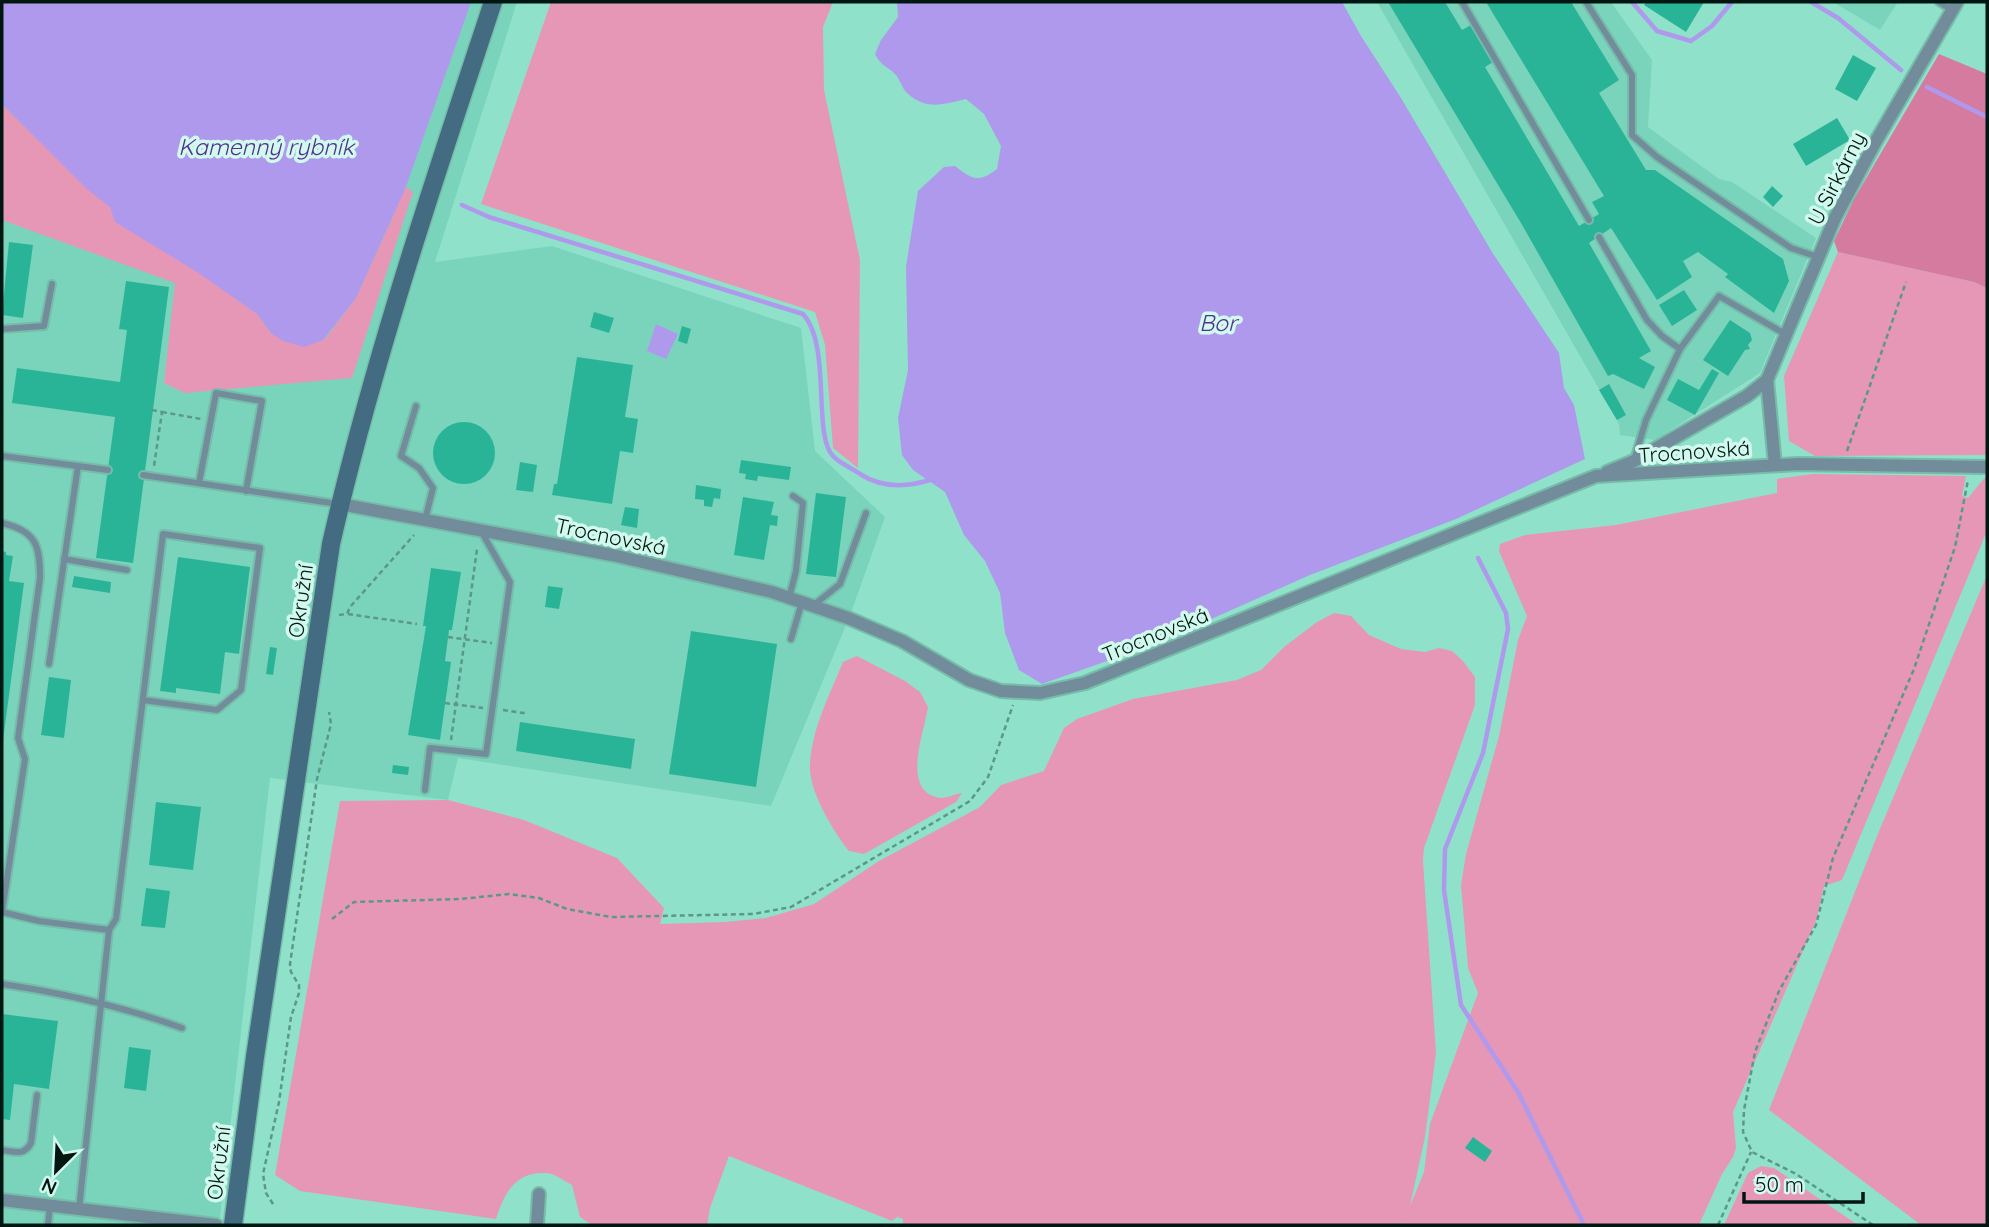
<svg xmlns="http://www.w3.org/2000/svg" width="1989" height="1227" viewBox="0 0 1989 1227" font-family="Quicksand,sans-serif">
<rect width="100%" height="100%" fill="#90e1ca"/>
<!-- built -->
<g fill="#7ad4bc">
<path d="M2,2h515l-82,260 117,-16 249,82 14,123 70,66 -34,96 -80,193 -313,-48 -10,42 -178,-22 -51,447h-217z"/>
<path d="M1377,2h234l41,58 -4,67 71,52 13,3 84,56 -56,135 -105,67 -35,-5 -1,-11z"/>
<path d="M1833,2h65l-18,28z"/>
</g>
<!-- green -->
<g fill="#e797b6">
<path d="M551,2h282l-10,25 1,63 36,170 -2,208 -25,-20 -8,-103 -10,-33 -334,-108z"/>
<path d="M2,104l86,85 169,125 15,20 52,6 32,-42 50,-111 7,5 -61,186 -167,15 -21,-10 11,-100 -173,-63z"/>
<path d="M1838,252l136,30 13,6v167l-172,1 -26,-15 -5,-65z"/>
<path d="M1813,474l153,2 -4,20 6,2 19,-23v56l-145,349 -18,6 -8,35 -83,191 3,36 -3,9 -11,17 -23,51h-296v-3l-2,3h-498v-6l-6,-2 -5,4 -163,-65 -19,52 -3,17h-115l-12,-8 -8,-32c-8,-4 -18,-12 -26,-12 -31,-2 -42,21 -50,46l-196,-28 -25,-16 65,-374 108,-1 76,20 93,38 47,50 -4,16 65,-2 41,-4 48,-14 65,-43 101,-54 21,-22 43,-14 20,-43 13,-9 56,-20 104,-19 24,-10 23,-23 33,-25 17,-9 17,3 18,19 32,14 24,3 14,-4 13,3 11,10 12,16v28l-51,143 -1,13 13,192 -11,84 -15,69 14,-34 6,-48 48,-131 -10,-25 -7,-83 5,-31 33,-118 19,-96 9,-24 -28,-65 1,-7 25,-9 91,-10 161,-32v-14z"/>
<path d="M1987,575v650h-66l-152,-115 108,-274z"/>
<path d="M857,656l48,25 15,11 8,15c-3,24 -29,86 13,91 6,0 14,-4 21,-5l-6,9 -92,52 -15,-3c-16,-20 -41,-61 -39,-87 2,-36 20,-70 33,-102z"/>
<path d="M1761,1166l13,2 84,57h-134l24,-52z"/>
</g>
<!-- forest -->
<path fill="#d67ba0" d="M1939,54l48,20v214l-13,-6 -136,-30 -4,-11 20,-42z"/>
<!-- water -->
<g fill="#ae99ed">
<path d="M2,2h469l-65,185 -50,111 -33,42 -19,7 -21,-6 -11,-7 -15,-20 -60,-42 -82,-50 -5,-15 -22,-17 -86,-86z"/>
<path d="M897,2h445l19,34 40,62 91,154 67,101 5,35 10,17 11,54 -129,60 -146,56 -155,69 -113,40 -23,-14 -14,-37 -5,-40 -15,-32 -21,-26 -19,-43 -32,-22 -11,-15 -4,-37 10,-48 -2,-103 12,-76 26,-24 11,-1c18,14 23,17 42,3l4,-23 -17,-32 -18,-15c-22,5 -40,12 -59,-6 -5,-5 -7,-14 -12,-19 -9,-9 -13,-7 -20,-20l6,-14 17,-23z"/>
<path d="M656,324l22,10 -12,25 -19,-8z"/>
</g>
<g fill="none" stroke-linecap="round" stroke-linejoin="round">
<!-- stream -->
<g stroke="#ae99ed" stroke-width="4.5">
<path d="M1632,2l25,29 34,10 21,-15 20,-24"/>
<path d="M1811,2l27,16 63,52"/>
<path d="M1927,87l60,30"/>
<path d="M462,205l27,12 314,97c29,32 9,120 30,142 6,7 19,12 27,18 23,15 49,13 73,5"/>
<path d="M1478,558l28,55 2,16 -25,124 -38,96 -1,41 17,115 57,87 66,133"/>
</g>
</g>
<!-- building -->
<g fill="#2ab497">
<path d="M1388,2h57l17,28 9,-5 22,37 -8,5 94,159 20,-12 -7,-12 12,-6 -118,-194h85l48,78 -20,13 47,77h9l128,89 6,22 -15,32 -49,-36 3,-3 -30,-22 -15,9 9,16 -35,23 -46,-72 -22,15 62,108 -12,7 16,9 -11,22 -31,-15 -5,2 -87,-153z"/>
<path d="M1646,2h58l-18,30 -42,-27z"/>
<path d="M1853,55l23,13 -19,33 -22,-12z"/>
<path d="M1837,118l13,22 -44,26 -13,-22z"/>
<path d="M1772,186l11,10 -10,11 -10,-10z"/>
<path d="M9,242l24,3 -10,73 -21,-3z"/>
<path d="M126,281l43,6 -36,276 -37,-5 19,-141 -103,-14 5,-35 103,14 7,-52 -8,-1z"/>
<path d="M1684,290l13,20 -25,16 -13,-21z"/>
<path d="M594,312l20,6 -5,15 -19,-6z"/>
<path d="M1730,320l20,13 2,7 -4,5 2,4 -5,1 -17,26 -25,-16z"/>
<path d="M682,326l9,3 -4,15 -9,-3z"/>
<path d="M577,357l56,8 -8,52 13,2 -5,34 -13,-2 -8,53 -60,-9 2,-11h3z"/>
<path d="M1712,369l7,4 -24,42 -28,-15 11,-21 21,11z"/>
<path d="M1609,384l17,31 -9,5 -18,-30z"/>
<circle cx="464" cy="453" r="31"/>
<path d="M741,460l50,7 -2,13 -31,-4 -1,5 -12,-2 1,-5 -7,-1z"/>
<path d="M520,462l17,3 -4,27 -17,-2z"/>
<path d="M696,485l25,4 -1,10 -6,-1 -2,9 -8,-1v-6l-9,-1z"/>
<path d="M816,493l30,4 -10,80 -30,-3z"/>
<path d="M743,497l31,5 -3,13 7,1 -1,10 -7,-1 -6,35 -30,-5z"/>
<path d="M625,507l14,2 -2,19 -16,-3z"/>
<path d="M2,551l4,1v3l7,1 -4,25 15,2 -21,157z"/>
<path d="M178,557l72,10 -11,87 -14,-2 -5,42 -44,-6v5l-16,-2z"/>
<path d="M431,568l30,4 -9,58h-3l-4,31 6,1 -11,78 -32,-5 18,-109h-3z"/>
<path d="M74,576l37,6 -1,11 -38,-6z"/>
<path d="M548,586l15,2 -4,21 -14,-2z"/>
<path d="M691,631l86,13 -21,143 -87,-13z"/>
<path d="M270,647l7,1 -4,27 -7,-1z"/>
<path d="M49,677l22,3 -7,58 -23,-3z"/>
<path d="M520,722l115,17 -4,30 -115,-18z"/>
<path d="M393,765l16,2 -1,8 -16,-2z"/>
<path d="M156,802l45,5 -8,63 -44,-5z"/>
<path d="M146,888l24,3 -5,37 -24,-2z"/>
<path d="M2,1014l56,7 -9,68 -35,-5 -4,36 -8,-1z"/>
<path d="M129,1047l22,3 -5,41 -22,-3z"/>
<path d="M1473,1137l19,14 -7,11 -20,-14z"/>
</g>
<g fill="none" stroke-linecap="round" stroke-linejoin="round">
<!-- service casing -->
<g stroke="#76bca9" stroke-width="10">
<g id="service">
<path d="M1462,2l127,218"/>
<path d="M1586,2l46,73v60l25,22 134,91 27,9"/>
<path d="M1939,2l13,8"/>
<path d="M1599,237l48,83 15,16 18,13"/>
<path d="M2,329l42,-3 8,-42"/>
<path d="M416,406l-15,50 18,12 14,20 -8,32"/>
<path d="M2,456l106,14"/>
<path d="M1634,460l12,-40 34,-71 39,-53 68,39"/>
<path d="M143,475l195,29"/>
<path d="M199,483l17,-90 46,8 -16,90"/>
<path d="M2,523c34,8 38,22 38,55l-22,160 7,21 -23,153"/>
<path d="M64,559l63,11"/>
<path d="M789,598l7,-27 7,-68 -10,-7"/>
<path d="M814,605l26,-21 26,-71"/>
<path d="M791,639l11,-37"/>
<path d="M49,664l29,-198"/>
<path d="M425,790l5,-42 56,6 24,-172 -29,-51"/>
<path d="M2,912l37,9 70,9 -30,279"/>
<path d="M109,930l7,-11 47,-385 97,14 -19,142 -24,20 -74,-10"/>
<path d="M2,984c61,9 122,23 180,44"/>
<path d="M2,1150c13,2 22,6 29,-7l6,-48"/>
<path d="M48,1225l2,-19"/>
</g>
</g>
<!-- minor casing -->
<g stroke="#76bca9" stroke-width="16">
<g id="minor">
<path d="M1767,380l8,85"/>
<path d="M1607,472l27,-11 113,-65 20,-16 68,-162 41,-77 81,-139"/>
<path d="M340,504l272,51 160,37 76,26 54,23 67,39 32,11 39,2 45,-10 511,-207 202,-12 189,3"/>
<path d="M2,1200l214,25"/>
<path d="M537,1225l2,-31"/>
</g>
</g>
<!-- secondary casing -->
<g stroke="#76bca9" stroke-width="21">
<path id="secondary" d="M233,1225l22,-168 76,-513c42,-184 103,-363 162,-542"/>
</g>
<!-- path -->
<g stroke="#5c9887" stroke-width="2.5" stroke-dasharray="5 3.5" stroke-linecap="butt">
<path d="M152,410l10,2 -8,54"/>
<path d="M162,412l39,7"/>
<path d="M1847,451l59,-169"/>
<path d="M348,614l69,10"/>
<path d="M339,615l8,-1 3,-7 64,-72"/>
<path d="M448,637l44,6"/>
<path d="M445,703l38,5"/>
<path d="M503,710l20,3 5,-1"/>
<path d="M451,740l26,-191"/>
<path d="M332,919l22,-17 106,-3 49,-5 30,4 28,11 44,8 142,-3 38,-7 179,-106 18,-24 25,-72"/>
<path d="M273,1204l-7,-11 -3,-19 16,-72 12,-85 8,-24v-8l-8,-13 -1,-8 27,-185 14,-55 -2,-12"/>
<path d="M1718,1225l33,-73"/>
<path d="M1873,1225l-77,-51 -44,-22 -9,-20 1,-22 11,-58 24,-61 37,-66 17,-67 81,-189 41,-122 13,-67"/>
</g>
<!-- service -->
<use href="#service" stroke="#728c9c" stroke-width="6"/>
<!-- minor -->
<use href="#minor" stroke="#728c9c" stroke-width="12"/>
<!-- secondary -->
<use href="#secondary" stroke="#436b82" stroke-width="18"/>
</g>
<g text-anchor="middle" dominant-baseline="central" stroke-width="7" stroke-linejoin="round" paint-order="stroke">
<!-- street labels -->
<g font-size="21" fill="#001610" stroke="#d2f9ed">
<text transform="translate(1836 178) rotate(-63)">U Sirkárny</text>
<text transform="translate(1694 451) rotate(-4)">Trocnovská</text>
<text transform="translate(611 536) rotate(12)">Trocnovská</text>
<text transform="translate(300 601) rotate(-82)">Okružní</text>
<text transform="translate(1155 634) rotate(-22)">Trocnovská</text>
<text transform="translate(218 1163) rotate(-83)">Okružní</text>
</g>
<!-- water labels -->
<g font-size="23" font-style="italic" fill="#523090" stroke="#d2f9ed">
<text x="266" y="146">Kamenný rybník</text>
<text x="1218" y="322">Bor</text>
</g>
</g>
<!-- border -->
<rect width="1989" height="1227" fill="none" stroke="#001610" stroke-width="7"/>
<!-- north arrow -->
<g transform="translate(56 1171) rotate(204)" stroke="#d2f9ed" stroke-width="5" paint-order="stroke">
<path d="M0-5L12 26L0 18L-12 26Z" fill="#001610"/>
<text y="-10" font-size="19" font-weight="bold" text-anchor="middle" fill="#001610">N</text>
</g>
<!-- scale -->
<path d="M1744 1192v10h119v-10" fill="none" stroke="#001610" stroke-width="3.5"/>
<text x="1755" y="1192" font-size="21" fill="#001610" stroke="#d2f9ed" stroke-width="5" paint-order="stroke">50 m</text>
</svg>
